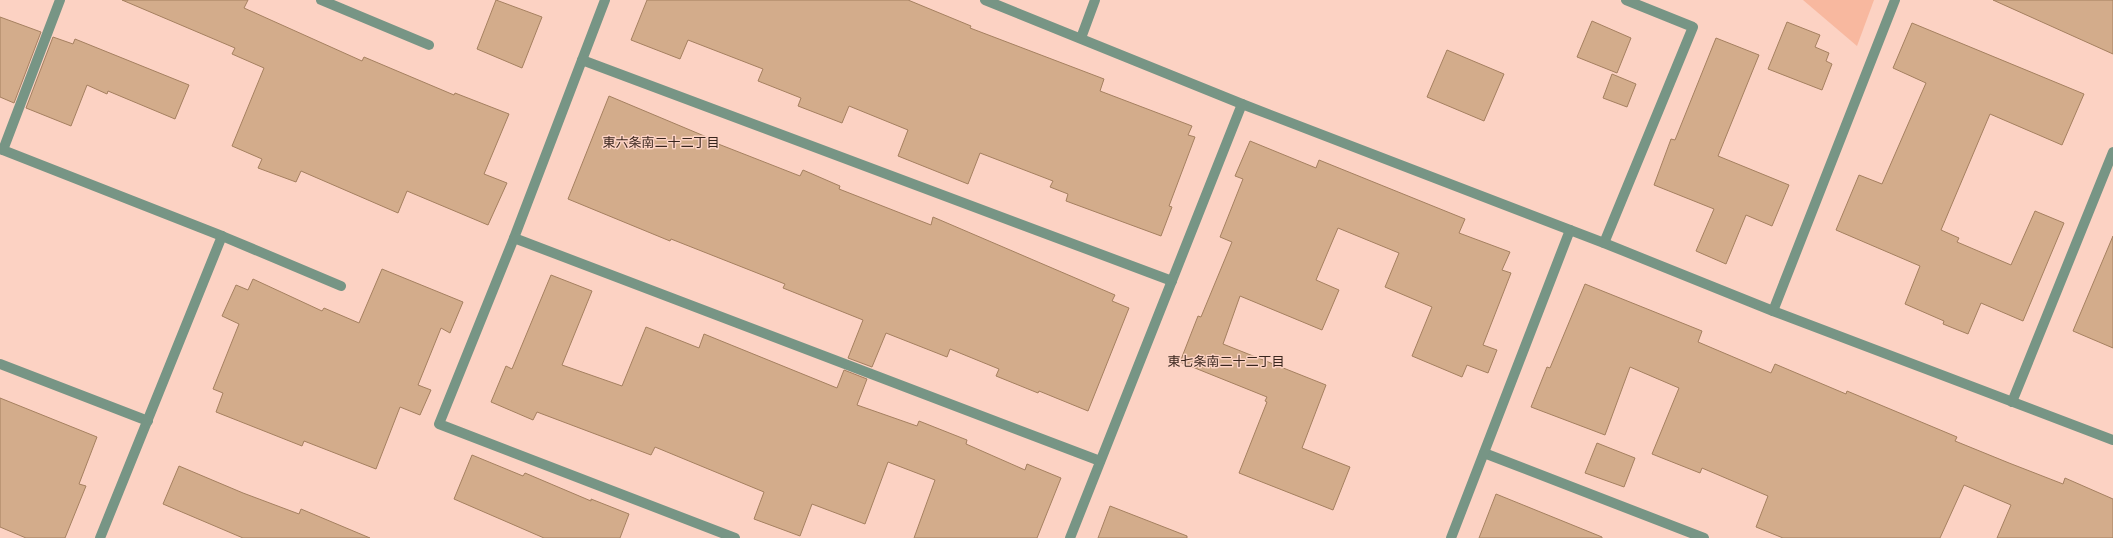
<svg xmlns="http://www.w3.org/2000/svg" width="2113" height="538" viewBox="0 0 2113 538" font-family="'IBM Plex Serif','Noto Sans JP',serif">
<rect width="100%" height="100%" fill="#fcd2c3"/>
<!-- green -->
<path fill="#f8b89f" d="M1803,0h71l-17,46z"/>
<!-- building -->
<g fill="#d3ac8b" stroke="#a58060">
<path d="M122,0h126l-4,8 118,53 2,-4 90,38 1,-2 54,21 -25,60 23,9 -19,42 -81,-34 -9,22 -97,-42 -5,11 -38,-14 4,-9 -30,-13 32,-78 -32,-14 3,-6z"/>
<path d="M496,0l46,17 -20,51 -45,-19z"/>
<path d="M647,0h261l63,26 -1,2 134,51 -4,12 92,35 -4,9 7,2 -26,69 3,1 -11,29 -95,-35 2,-7 -18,-7 3,-6 -73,-28 -12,31 -70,-28 10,-26 -59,-24 -7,17 -44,-17 3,-8 -43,-17 5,-12 -75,-29 -8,19 -49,-19z"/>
<path d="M1993,0h120v54z"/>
<path d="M0,17l41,15 -27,71 -14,-6z"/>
<path d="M1592,21l39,17 -14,35 -40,-16z"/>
<path d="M1787,22l33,13 -5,12 14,6 -3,8 6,3 -10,26 -54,-21z"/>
<path d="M1912,23l172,71 -22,51 -72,-31 -49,116 18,8 -2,4 54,23 24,-54 29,12 -41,98 -42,-18 -13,31 -25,-10 1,-3 -39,-17 15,-38 -84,-36 23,-55 23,9 44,-101 -33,-15z"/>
<path d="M53,37l20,7 2,-5 114,46 -14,34 -67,-28 -1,3 -20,-9 -16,41 -45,-18z"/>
<path d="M1716,38l43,17 -41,101 71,29 -17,41 -26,-11 -20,49 -30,-13 18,-42 -60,-24 17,-46 4,1z"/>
<path d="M1447,50l57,24 -20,47 -57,-24z"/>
<path d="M1612,74l24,10 -9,23 -24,-9z"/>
<path d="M609,96l100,42 -1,2 92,36 3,-6 37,16 -1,3 92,36 2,-8 182,78 -3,6 17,7 -41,103 -49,-20 -1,2 -42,-17 3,-7 -49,-20 -3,8 -61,-24 -14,34 -24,-9 15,-38 -80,-32 2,-4 -114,-45 -1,2 -102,-42z"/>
<path d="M1250,141l66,27 3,-8 146,59 -6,14 51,19 -8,18 9,3 -28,72 14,5 -9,23 -21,-8 -5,12 -50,-21 20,-49 -47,-20 14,-34 -61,-25 -22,52 23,10 -17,40 -82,-34 -17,48 103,41 -24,63 48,19 -17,43 -94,-37 28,-71 -2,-1 2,-4 -87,-35 18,-46 3,1 31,-75 -12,-5 23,-58 -8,-3z"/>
<path d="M2113,236v112l-40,-17z"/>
<path d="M382,269l81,33 -13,31 -9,-5 -23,57 13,5 -11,25 -20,-8 -24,62 -72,-28 -2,5 -86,-34 7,-19 -10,-4 26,-65 -17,-8 14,-31 12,5 5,-11 69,32 2,-3 35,15z"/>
<path d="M551,275l41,16 -30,74 60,21 24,-59 53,21 5,-14 133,54 7,-18 23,9 -10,26 60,21 2,-5 48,19 -1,4 59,26 2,-6 34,14 -24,60h-123l21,-58 -47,-18 -23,62 -53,-20 -12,32 -46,-17 10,-27 -109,-45 -4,8 -114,-43 -4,8 -42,-18 15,-36 6,3z"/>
<path d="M1585,284l117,47 -4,11 73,31 4,-9 71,30 1,-3 110,46 -2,4 54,22 54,21 2,-6 48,21v39h-116l14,-33 -47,-20 -24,53h-157l-27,-11 12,-31 -66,-28 -2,5 -48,-19 27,-66 -49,-21 -25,68 -74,-28 16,-40 3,1z"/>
<path d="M0,398l97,39 -18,47 7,2 -21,52h-39l-26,-11z"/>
<path d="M1597,443l38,15 -11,29 -39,-14z"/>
<path d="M472,455l51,21 2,-3 66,28v-2l38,15 -9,24h-76l-90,-39z"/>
<path d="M179,466l64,27 56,21 2,-5 69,29h-127l-80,-34z"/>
<path d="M1496,494l106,43v1h-123z"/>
<path d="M1110,506l77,30v2h-89z"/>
</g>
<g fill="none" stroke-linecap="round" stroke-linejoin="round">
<!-- minor -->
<g stroke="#779585" stroke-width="10">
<path d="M321,0l108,45"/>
<path d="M605,0l-91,238 -75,186 296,114"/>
<path d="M985,0l257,104 362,139 169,68 340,129"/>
<path d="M1081,38l14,-38"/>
<path d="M582,60l590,221"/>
<path d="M0,149l222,87 119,50"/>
<path d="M3,150l57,-150"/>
<path d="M514,238l586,223"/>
<path d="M1604,243l89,-216 -67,-27"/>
<path d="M1773,311l122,-311"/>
<path d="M0,364l148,57"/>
<path d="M2012,402l101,-250"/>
<path d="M1484,453l220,85"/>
<path d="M100,538l122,-302"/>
<path d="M1070,538l172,-434"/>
<path d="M1451,538l119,-308"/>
</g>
</g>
<g text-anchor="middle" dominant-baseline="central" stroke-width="3" stroke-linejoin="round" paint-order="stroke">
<!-- neighbourhood labels -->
<g font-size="13" fill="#38251d" stroke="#fcd2c3">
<text x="661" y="142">東六条南二十二丁目</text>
<text x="1226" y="361">東七条南二十二丁目</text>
</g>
</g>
</svg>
